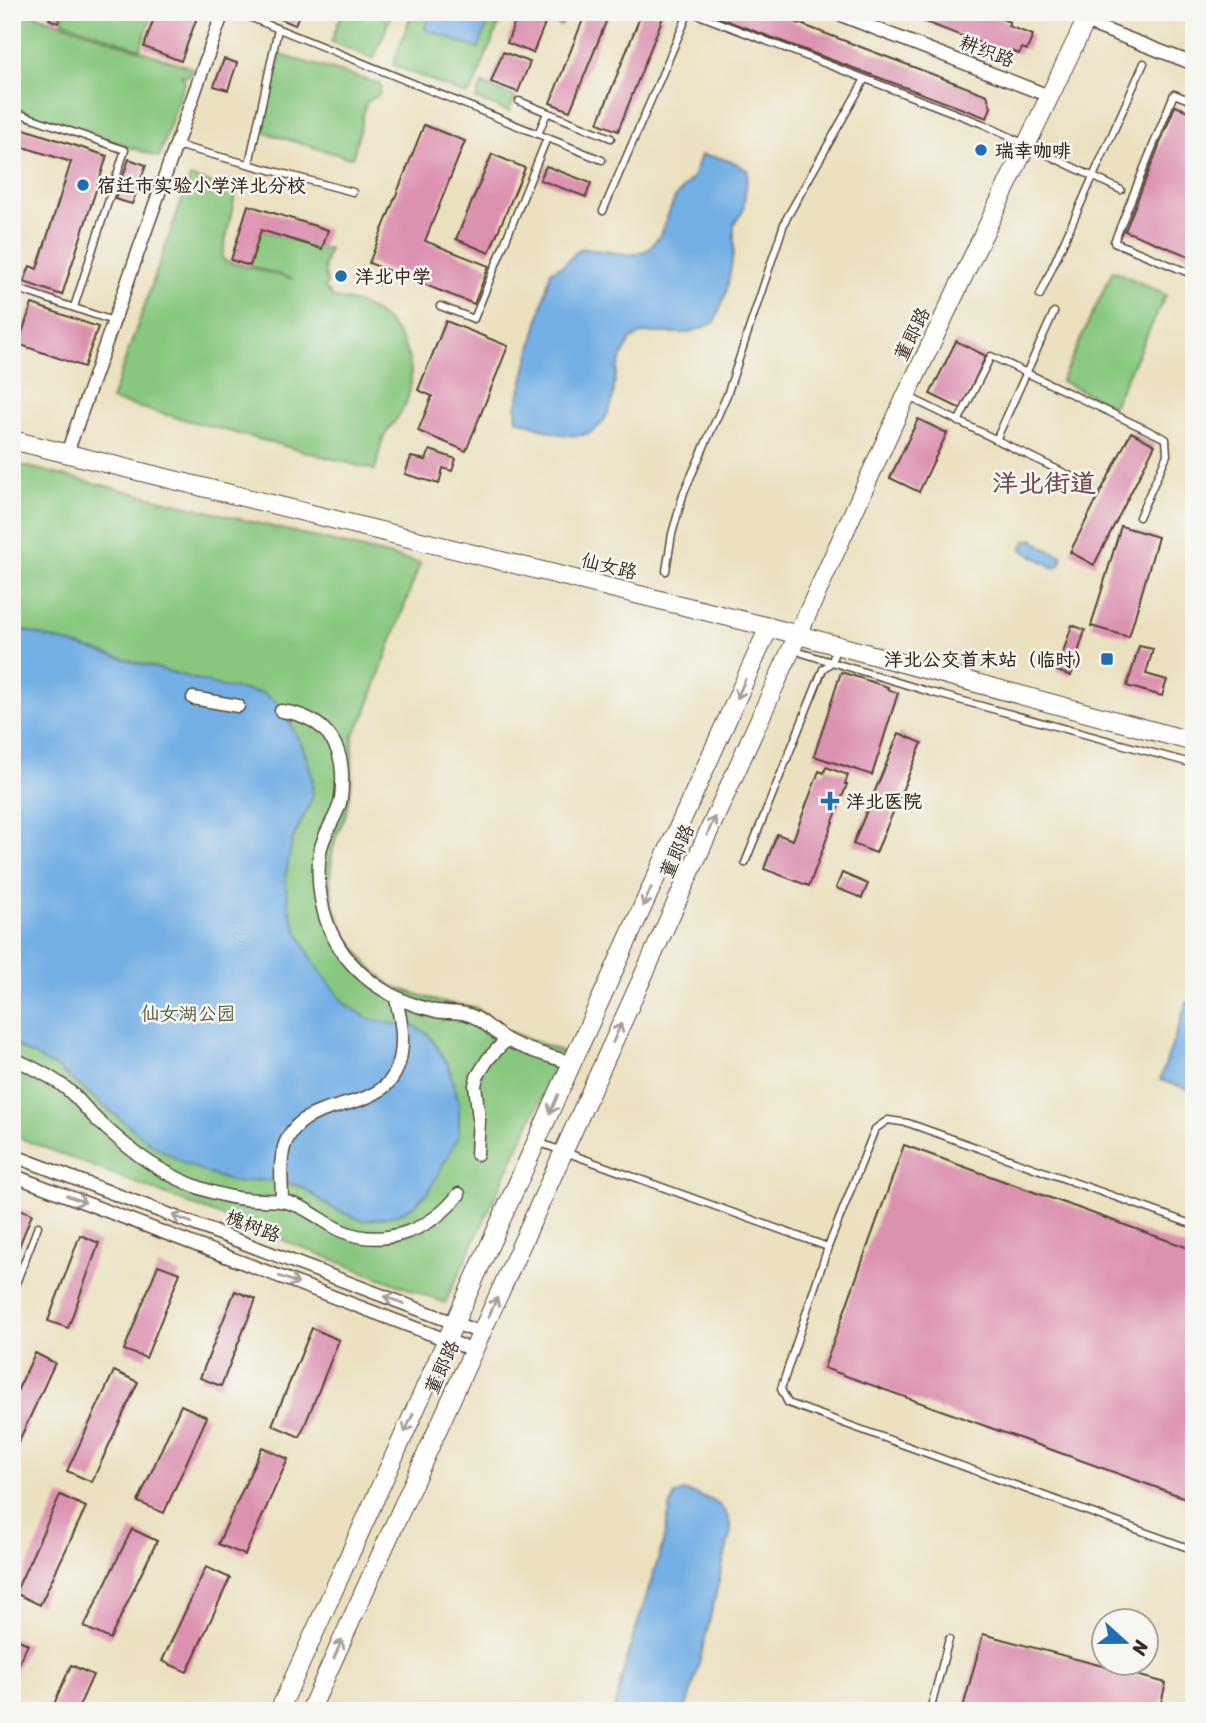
<svg xmlns="http://www.w3.org/2000/svg" width="1206" height="1723" viewBox="0 0 1206 1723" font-family="Sriracha,'LXGW WenKai TC',sans-serif">
<rect width="100%" height="100%" fill="#f6f6f2"/>
<filter id="ink" filterUnits="userSpaceOnUse"><feTurbulence type="fractalNoise" baseFrequency=".0143" numOctaves="2"/><feDisplacementMap in="SourceGraphic" scale="14" xChannelSelector="R" yChannelSelector="G"/><feConvolveMatrix kernelMatrix="1 2 1 2 8 2 1 2 1" color-interpolation-filters="sRGB"/></filter>
<filter id="wash" filterUnits="userSpaceOnUse"><feTurbulence type="fractalNoise" baseFrequency=".00686" numOctaves="4" result="noise"/><feDisplacementMap in="SourceGraphic" scale="28" xChannelSelector="R" yChannelSelector="G"/><feGaussianBlur stdDeviation="1.57" result="paint"/><feColorMatrix in="noise" values="0 0 0 0 0 0 0 0 0 0 0 0 0 0 0 0 0 1.4 0 .05"/><feComposite in="paint" operator="in"/></filter>
<g filter="url(#wash)">
<rect width="100%" height="100%" fill="#ebe1bf"/>
<!-- green -->
<g fill="#87c77e" stroke="#61784e" stroke-width="2">
<path d="M12,12h16l164,56 -3,8 -8,-1 4,5 -26,77 -147,-49z"/>
<path d="M65,12h88l-13,37 -78,-28z"/>
<path d="M342,12h50l-18,47 -43,-17z"/>
<path d="M412,12h92l-33,80 -5,3 -73,-30z"/>
<path d="M525,12h42l-6,14z"/>
<path d="M280,55l99,28 2,3 -2,8 -13,9 -13,54h-6l-84,-25z"/>
<path d="M482,84l33,13 -6,15 -33,-13z"/>
<path d="M190,177l46,14 -14,66 3,4 68,18 -43,-13 11,-36 61,19 7,-1 -5,19 3,18 -3,3 7,6v3c10,2 21,4 31,8 38,17 59,58 44,98 -6,15 -18,24 -23,36 -4,9 -5,21 -8,31l-264,-70z"/>
<path d="M1113,270l53,25 -53,111 -52,-25z"/>
<path d="M12,463l408,100 -54,149 -13,24 -2,53 -6,28 -9,19 -4,18 -2,26 3,23 13,32 22,30 24,21 48,16 35,5 30,23 58,22 -118,251 -433,-168z"/>
</g>
<!-- water -->
<g fill="#73afe5" stroke="#576c82" stroke-width="2">
<path d="M431,12h61l-14,37 -53,-20z"/>
<path d="M701,155c18,2 33,5 47,16l-5,40 -9,13v26l-8,44 -12,29 -25,10h-45l-13,6c-6,11 -13,23 -15,35 -2,9 -2,19 -4,28 -15,53 -58,31 -95,17l-1,-11 35,-137c19,-8 16,-11 30,-23l50,7 17,-5 12,-15 15,-37 18,-21z"/>
<path d="M1033,539l13,10 17,7 -3,9 -5,3 -31,-17 -2,-3 3,-7z"/>
<path d="M12,627l211,60 40,6 18,13 22,42 9,26 1,23 -21,44 -7,37 4,30 8,22 16,31 32,43 24,15 22,5h20l17,10 20,31 11,37v33l-30,56 -15,15 -17,9 -34,6 -31,-13 -30,-21 -14,-4 -31,-3 -17,3 -23,-6 -31,-13 -36,-21 -94,-76 -44,-23z"/>
<path d="M1187,1002l7,2v87l-34,-11z"/>
<path d="M683,1491c25,6 46,12 48,40l-34,141 -12,39h-71l13,-54 35,-110 8,-38 4,-13z"/>
</g>
<g id="blocks">
<!-- building -->
<g fill="#dd91b1">
<path d="M45,12h17l-4,11 -9,-4 2,-4z"/>
<path d="M156,12h43l-18,49 -37,-14z"/>
<path d="M264,12h36l-5,13z"/>
<path d="M586,12h24l-40,99 -20,-8z"/>
<path d="M642,12h9l12,5 -45,114 -20,-8z"/>
<path d="M769,12l218,83 4,12 -4,11 -281,-105z"/>
<path d="M900,12h85l25,10 -2,4 25,9 -6,15 -5,-2 -3,6 -8,-3 -1,4z"/>
<path d="M518,13l27,10 -12,30 -26,-10z"/>
<path d="M503,52l27,10 -12,30 -27,-10z"/>
<path d="M224,59l13,4 -9,27 -14,-4z"/>
<path d="M1175,106l19,7v145l-69,-27z"/>
<path d="M12,125l95,31 -45,139 -38,-13 6,-16 7,3 34,-107 -54,-17 -5,11z"/>
<path d="M424,125l41,16 -40,100 64,25 -15,38 -105,-41z"/>
<path d="M492,154l33,14 -36,85 -33,-14z"/>
<path d="M129,159l17,6 -14,39 -17,-5z"/>
<path d="M546,166l45,17 -5,14 -46,-17z"/>
<path d="M248,205l80,25 -6,19 -61,-19 -11,36 -19,-6z"/>
<path d="M32,304l66,23 -14,40 -66,-23z"/>
<path d="M446,321l62,25 -42,105 -48,-20 14,-35 -14,-6z"/>
<path d="M956,341l30,15 -25,53 -31,-15z"/>
<path d="M918,419l29,14 -28,59 -29,-14z"/>
<path d="M1131,432l24,13 -61,120 -24,-13z"/>
<path d="M430,450l26,9 -4,12 -9,-3 -4,16 -34,-10 6,-17 15,3z"/>
<path d="M1121,526l37,11 -29,100 -38,-11z"/>
<path d="M1072,625l13,5 -14,46 -14,-5z"/>
<path d="M1139,646l14,3 -7,25 21,6 -5,16 -35,-10z"/>
<path d="M841,672l47,15 -1,2 11,4 -26,82 -58,-19z"/>
<path d="M899,733l23,10 -46,110 -23,-9z"/>
<path d="M826,767l22,8 -3,9h2l-38,102 -45,-17 13,-35 16,6 26,-69 5,2z"/>
<path d="M842,873l26,11 -6,14 -26,-10z"/>
<path d="M904,1145l290,105v251l-370,-133z"/>
<path d="M12,1206l20,8 -20,50z"/>
<path d="M80,1235l19,8 -31,85 -20,-7z"/>
<path d="M158,1265l22,8 -34,85 -22,-8z"/>
<path d="M235,1291l21,8 -35,87 -21,-8z"/>
<path d="M312,1328l27,12 -39,97 -28,-12z"/>
<path d="M35,1353l20,10 -43,93v-54z"/>
<path d="M114,1371l24,11 -46,100 -25,-11z"/>
<path d="M181,1405l26,12 -43,96 -26,-11z"/>
<path d="M262,1447l26,12 -43,96 -27,-11z"/>
<path d="M60,1495l26,12 -46,98 -25,-12z"/>
<path d="M132,1529l25,12 -47,98 -26,-12z"/>
<path d="M206,1567l24,11 -43,94 -25,-11z"/>
<path d="M983,1634l183,49 -7,28h-197z"/>
<path d="M12,1637l16,7 -16,34z"/>
<path d="M71,1665l22,10 -16,36h-26z"/>
</g>
</g>
</g>
<g filter="url(#ink)">
<use href="#blocks" fill-opacity="0" stroke="#554536" stroke-width="2"/>
<g fill="none" stroke-linecap="round" stroke-linejoin="round">
<!-- lane casing -->
<g stroke="#554536" stroke-width="9">
<g id="lane">
<path d="M237,12l365,148"/>
<path d="M691,12l292,112 138,66"/>
<path d="M519,101l92,37"/>
<path d="M1194,102l-20,-8 -60,148 80,33"/>
<path d="M12,111l113,39 -51,157"/>
<path d="M538,134l9,-21"/>
<path d="M176,145l177,47"/>
<path d="M249,164l29,-135"/>
<path d="M603,211l86,-199"/>
<path d="M12,287l101,34"/>
<path d="M1040,295l104,-232"/>
<path d="M440,306l34,13 73,-181"/>
<path d="M907,396l184,90"/>
<path d="M958,422l33,-66 175,83 1,16 -28,62"/>
<path d="M996,440l58,-128"/>
<path d="M666,571l6,-37 12,-42 43,-97 58,-174 80,-142"/>
<path d="M802,653l128,39 264,72"/>
<path d="M745,863l78,-194 9,-7 4,-15"/>
<path d="M540,1143l288,104"/>
<path d="M1194,1225l-286,-102 -20,-3 -13,9 -47,118 -47,142 7,14 406,147"/>
<path d="M12,1294l26,-68"/>
<path d="M930,1711l19,-72"/>
</g>
</g>
<!-- street casing -->
<g stroke="#554536" stroke-width="15">
<g id="street">
<path d="M833,12l216,84"/>
<path d="M1085,22l109,42"/>
<path d="M67,453l156,-441"/>
<path d="M193,698l45,8"/>
<path d="M281,711c41,5 63,31 61,72 0,8 0,17 -4,26 -6,15 -15,26 -18,43 -4,29 1,63 15,88 21,38 59,62 101,71 11,2 27,0 36,5 13,5 23,18 35,24 20,11 43,16 65,23"/>
<path d="M12,1058c18,8 35,16 51,28 13,9 23,23 34,34 20,18 39,35 63,49 24,14 56,27 84,30 18,2 35,-1 52,6 16,6 30,19 46,26 43,18 90,-2 117,-37"/>
<path d="M477,1154l2,-35 -4,-34 2,-8 11,-18 18,-19"/>
<path d="M12,1155l469,178"/>
<path d="M12,1175l461,175"/>
<path d="M282,1200c0,-18 -3,-36 2,-53 21,-65 121,-17 118,-112 0,-12 -4,-25 -6,-37"/>
</g>
</g>
<!-- secondary casing -->
<g stroke="#554536" stroke-width="20">
<g id="secondary">
<path d="M12,440l757,187 425,115"/>
<path d="M279,1711l490,-1084"/>
<path d="M310,1711l596,-1315 184,-384"/>
</g>
</g>
<!-- lane -->
<use href="#lane" stroke="#fff" stroke-width="6"/>
<!-- street -->
<use href="#street" stroke="#fff" stroke-width="12"/>
<!-- secondary -->
<use href="#secondary" stroke="#fff" stroke-width="18"/>
</g>
<!-- one-way arrows -->
<defs><path id="oneway-shaft" d="M-6 0H5M1.5-3L5.5 0L1.5 3" fill="none" stroke-width="1.6" stroke-linecap="round" stroke-linejoin="round" transform="scale(1.75)"/></defs>
<g stroke="#a79f9a">
<use href="#oneway-shaft" transform="translate(741 689) rotate(114)"/>
<use href="#oneway-shaft" transform="translate(711 826) rotate(-66)"/>
<use href="#oneway-shaft" transform="translate(647 897) rotate(114)"/>
<use href="#oneway-shaft" transform="translate(617 1033) rotate(-66)"/>
<use href="#oneway-shaft" transform="translate(554 1104) rotate(114)"/>
<use href="#oneway-shaft" transform="translate(76 1199) rotate(21)"/>
<use href="#oneway-shaft" transform="translate(182 1219) rotate(-159)"/>
<use href="#oneway-shaft" transform="translate(289 1280) rotate(21)"/>
<use href="#oneway-shaft" transform="translate(394 1300) rotate(-159)"/>
<use href="#oneway-shaft" transform="translate(493 1307) rotate(-66)"/>
<use href="#oneway-shaft" transform="translate(409 1423) rotate(114)"/>
<use href="#oneway-shaft" transform="translate(338 1649) rotate(-66)"/>
</g>
</g>
<!-- markers -->
<g fill="#1f6fb2" stroke="#f6f6f2" stroke-width="2.5">
<circle cx="981" cy="150" r="7"/>
<circle cx="83" cy="185" r="7"/>
<circle cx="341" cy="276" r="7"/>
<rect x="1100" y="652" width="14" height="14" rx="3.5"/>
<path d="M826.5 790.5h7v7h7v7h-7v7h-7v-7h-7v-7h7z"/>
</g>
<g text-anchor="middle" dominant-baseline="central" stroke-width="5" stroke-linejoin="round" paint-order="stroke">
<!-- street labels -->
<g font-size="19" fill="#3b2a1e" stroke="#f6f6f2">
<text transform="translate(987 51) rotate(21)">耕织路</text>
<text transform="translate(912 334) rotate(-64)">董郎路</text>
<text transform="translate(609 566) rotate(14)">仙女路</text>
<text transform="translate(677 851) rotate(-66)">董郎路</text>
<text transform="translate(253 1226) rotate(21)">槐树路</text>
<text transform="translate(442 1367) rotate(-66)">董郎路</text>
</g>
<!-- poi labels -->
<g font-size="19" font-weight="bold" fill="#3b2a1e" stroke="#f6f6f2" text-anchor="start">
<text x="995" y="150">瑞幸咖啡</text>
<text x="97" y="185">宿迁市实验小学洋北分校</text>
<text x="355" y="276">洋北中学</text>
<text x="1093" y="659" text-anchor="end">洋北公交首末站（临时）</text>
<text x="846" y="801">洋北医院</text>
</g>
<!-- park labels -->
<g font-size="19" fill="#52593b" stroke="#f6f6f2">
<text x="188" y="1013">仙女湖公园</text>
</g>
<!-- district labels -->
<g font-size="26" font-weight="bold" fill="#744e51" stroke="#f6f6f2">
<text x="1044" y="483">洋北街道</text>
</g>
</g>
<!-- margin -->
<rect width="1206" height="1723" fill="none" stroke="#f6f6f2" stroke-width="42"/>
<!-- north arrow -->
<g transform="translate(1125 1642) rotate(111)"><circle r="33" fill="#f6f6f2" stroke="#aba49d" stroke-width="2"/>
<path d="M0-5L12 26L0 18L-12 26Z" fill="#1f6fb2"/>
<text y="-10" font-size="19" font-weight="bold" text-anchor="middle" fill="#3b2a1e">N</text>
</g>
</svg>
